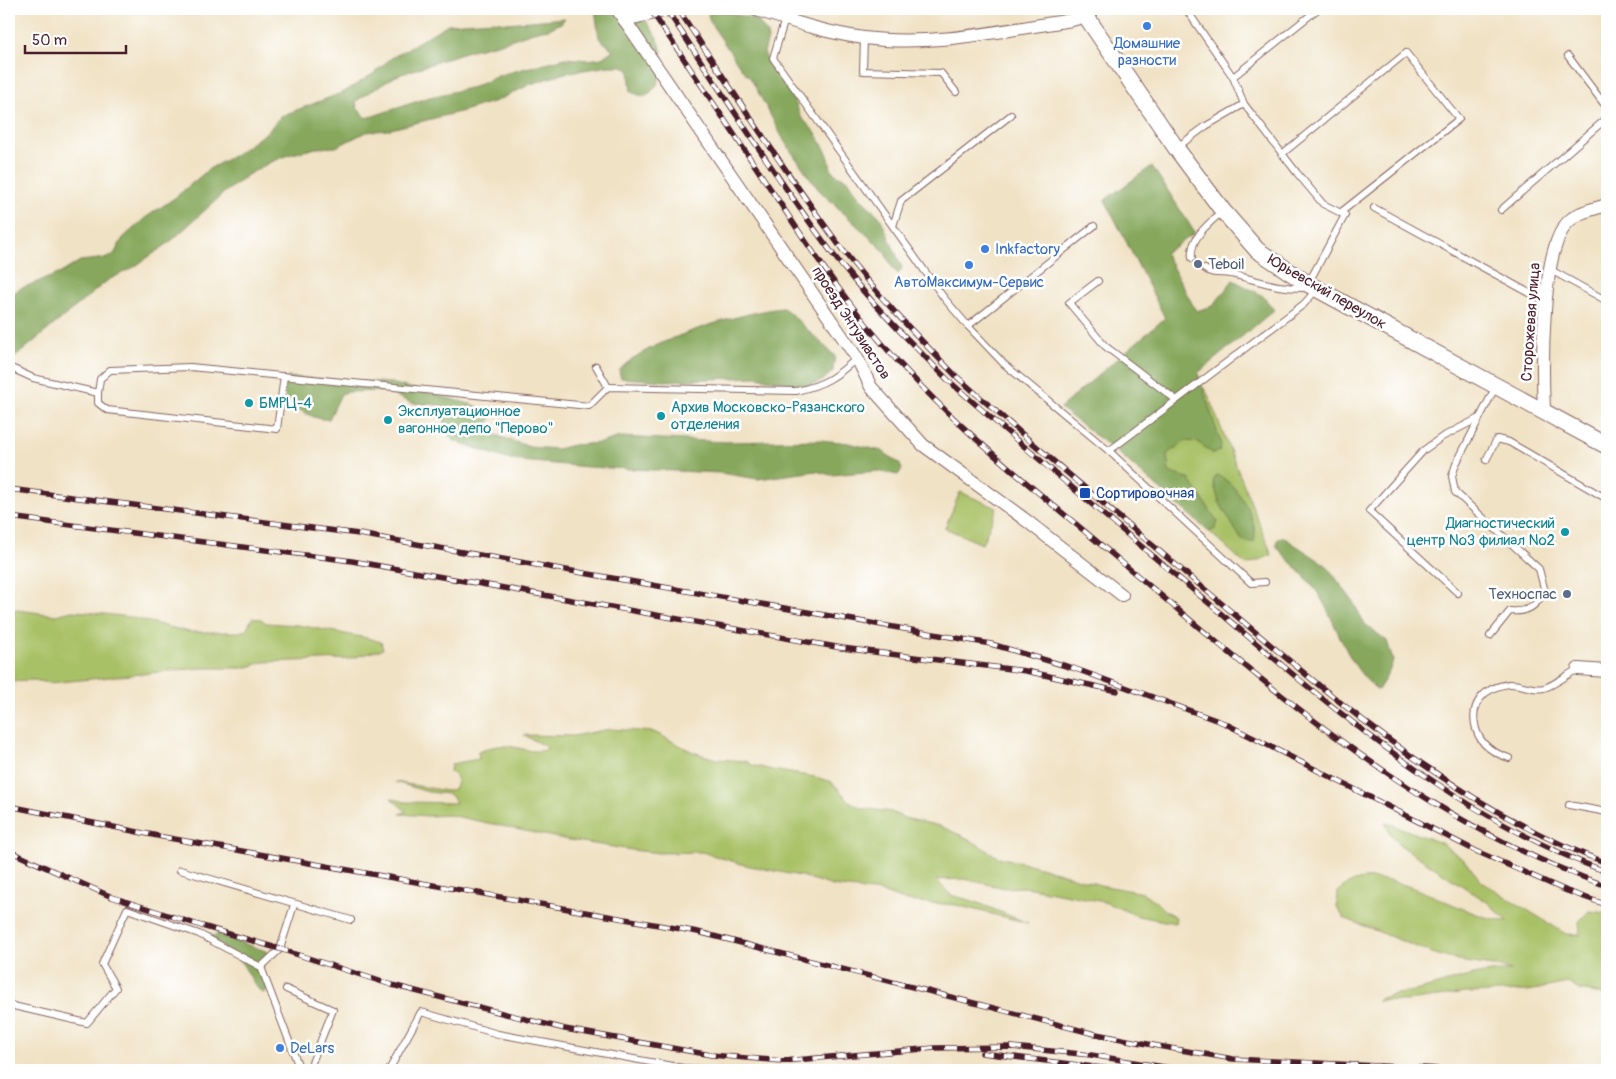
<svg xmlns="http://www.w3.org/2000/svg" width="1616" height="1079" viewBox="0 0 1616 1079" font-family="Pangolin,sans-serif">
<rect width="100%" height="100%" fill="#fff"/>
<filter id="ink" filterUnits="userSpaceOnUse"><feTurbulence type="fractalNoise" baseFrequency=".02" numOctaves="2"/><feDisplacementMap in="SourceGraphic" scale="10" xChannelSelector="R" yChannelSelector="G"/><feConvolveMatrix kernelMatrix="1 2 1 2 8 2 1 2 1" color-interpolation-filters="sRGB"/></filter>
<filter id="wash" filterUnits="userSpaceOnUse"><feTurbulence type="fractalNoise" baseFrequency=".0096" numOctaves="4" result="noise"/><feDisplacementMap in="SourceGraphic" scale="20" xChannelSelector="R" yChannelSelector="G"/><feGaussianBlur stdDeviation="1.12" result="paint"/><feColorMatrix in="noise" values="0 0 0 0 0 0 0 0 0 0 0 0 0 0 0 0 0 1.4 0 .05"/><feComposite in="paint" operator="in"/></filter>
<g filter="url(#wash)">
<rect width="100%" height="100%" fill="#f0e2c5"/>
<!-- green -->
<g fill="#a9c166" stroke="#7a7048">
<path d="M1205,388l67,167 -26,10 -124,-113z"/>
<path d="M960,492l37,16 -15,36 -37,-16z"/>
<path d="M9,609l47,6 16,-4 15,1 43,5 59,15h50l7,-2 6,-12 9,1 5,4 32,2 69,13 14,4 2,7 -35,10 -84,3 -20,6h-43l-151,15 -16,-3 -25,1z"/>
<path d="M610,729l44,3 39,20 23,7 30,2 6,4 20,5 43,7 14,4 6,4 14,16 12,7 30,4 13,6 36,8 27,12 31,19 28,6 74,22 43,8 12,8 10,10 11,6 -1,6 -37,-7 -34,-14 -14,-3 -64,-12 -21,1 -41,-9 -28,1 15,15 22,6 55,22 -72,-18 -49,-4 -26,-9 -48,-6 -28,-9 -60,-12 -43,-13 -43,1 -27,-3 -69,-11 -113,-24 -22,1 -28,-2 6,-3 -15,-13 14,4 51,1 -3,-6 -5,-3 -20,-2 -33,-10 52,9 7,-2 3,-7 -2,-7 -5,-4 1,-7 28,-5 -1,-7c9,-3 17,-7 27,-6 14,0 30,10 43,2l-24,-13 49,1z"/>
<path d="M1385,822l56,21 23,17 18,22 84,52 14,1 -1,-14 10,-10 18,2v82l-28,-5 -11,-7 -40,8 -62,2 -58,8 -31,-1c14,-6 27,-7 42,-10 32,-8 60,-20 92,-19l-11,-4 -41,-6 -27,-8 -88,-35 -7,-11 1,-15c39,-42 124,29 170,29l-21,-19 -87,-57 -9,-10z"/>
</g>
<!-- forest -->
<g fill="#86a75b" stroke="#686343">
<path d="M595,9h43c14,22 30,36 23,63 -2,12 -6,18 -17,25l-13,-5 -2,-22 -6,-4h-14l-44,7 -34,11 -35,17 -33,10 -76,19 -21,2 -30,15 -20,1 -28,7 -19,8 -20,11 -24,18 -55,50 -36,25 -26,13 -99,82v-65l10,-8 42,-16 19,-12 28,-3 6,-4 9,-16 22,-20 31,-21 33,-28 26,-14 32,-23 14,-16 63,-24 29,-18 17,-15 58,-35 45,-3 14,2 58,-5 -4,5 -12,6 -13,2 -35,12 -33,8 -72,25 -40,25 1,7 10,10 63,-21 44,-10 26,-12 65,-17 23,2 14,-2 11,-8 -14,-12z"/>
<path d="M711,9l40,9 7,3 8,11 2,7 -4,13 5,14 24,31 8,20 14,15 13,23 3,14 4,5 13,6 12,18 20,19 22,51 -4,6 -5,-5 -9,-18 -66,-62 -32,-45 -35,-65 -10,-11 -31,-46 -2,-7z"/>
<path d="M1152,166l43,67 -30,20 31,58 17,-5 20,-26 30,16 11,14 -76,63 23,71 -1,7 -8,2 -14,-11 -13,-1 -18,13 2,18 20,7 29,43 -3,7 -6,3 -87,-76 -62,-48 105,-90 -60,-118z"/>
<path d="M783,308l6,4 46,44 -2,15 -11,10 -15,5 -51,-9 -91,4 -44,-3 -2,-7c22,-29 127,-60 164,-63z"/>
<path d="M288,377l103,6 83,22 19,9 -6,12 3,7 40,14 28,2 15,-4 27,-2 20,-6 107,5 94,-2 27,3 34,8 17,12 3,6 -4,6 -21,-4 -46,4 -15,-4 -58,8 -38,-6 -132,-6 -78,-7 -56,-19 -10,-10 1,-14 -5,-12 -28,-2 -28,-12 -37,1 -6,2 -12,25c-15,2 -34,-11 -44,-22l-1,-14z"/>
<path d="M1217,475c19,6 43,48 37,67h-7l-6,-3 -22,-37 -6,-21z"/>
<path d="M1283,537l43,28 26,35 13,24 22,17 6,20 -5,13 -10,16c-29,-21 -39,-60 -56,-90 -11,-21 -31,-35 -45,-53v-7z"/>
<path d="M216,934l50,17 1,3 -7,12 7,24 -2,2 -3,1 -7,-8 -15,-25 -29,-22z"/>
</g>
</g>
<g filter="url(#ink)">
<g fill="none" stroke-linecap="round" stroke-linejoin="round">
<!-- service casing -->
<g stroke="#846361" stroke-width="8">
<g id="service">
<path d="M1186,9l47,68 11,27 53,69 26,31 22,11 -36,67"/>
<path d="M785,19l-12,39 171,240 24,28 36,38 105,87 195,-147 12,-14"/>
<path d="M864,38l-1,33 78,2 15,19"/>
<path d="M1568,56l39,52"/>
<path d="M1233,77l85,-68"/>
<path d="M1176,148l30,-22 38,-22"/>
<path d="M1282,154l124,-101 53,66 -119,94"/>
<path d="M1374,208l172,94"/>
<path d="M1501,210l106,-92"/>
<path d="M893,226l8,-25 110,-86"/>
<path d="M1192,258c-3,-19 17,-35 30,-46"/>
<path d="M1205,269c7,6 17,3 26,5 30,7 45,15 78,14"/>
<path d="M1549,269l58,32"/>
<path d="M1098,281l-29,22 36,43 70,53"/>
<path d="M968,326l126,-100"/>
<path d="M596,366l12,21"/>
<path d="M9,367l24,11 65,15 2,-14 10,-9 80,-3 399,39 19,-19 188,4c28,-6 40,-14 61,-33"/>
<path d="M98,393v10l9,7 170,19 7,-53"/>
<path d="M1109,451l142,132 14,-1"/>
<path d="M1486,460l11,-21 12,3 98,57"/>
<path d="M1458,593l-89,-82 55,-61 18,-13 37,-19"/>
<path d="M1490,636l20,-25c18,2 29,-6 34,-23l-5,-19 -84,-77 -3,-16 4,-12 40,-78"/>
<path d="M1509,758c-15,-5 -28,-12 -33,-29 -7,-25 8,-42 33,-45 11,-1 25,7 35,4 11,-3 24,-14 34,-19"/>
<path d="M1569,805l38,7"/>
<path d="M180,870l171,50"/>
<path d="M261,967l19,-18 14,-44"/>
<path d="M286,989l47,21 -24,60"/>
<path d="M9,1005l78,18 29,-35 -14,-24 25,-55 72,25 62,33 39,103"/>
<path d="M389,1070l32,-58 77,22 185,34 41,2"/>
</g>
</g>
<!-- minor casing -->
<g stroke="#846361" stroke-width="14">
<g id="minor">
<path d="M617,9l240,349 14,29 52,58 100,73 99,77"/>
<path d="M754,9c37,12 72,24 110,29 69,9 140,-8 208,-18l14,-4"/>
<path d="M624,20l49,-11"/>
<path d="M1544,411c-2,-42 -3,-151 20,-184 10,-15 27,-17 43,-22"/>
<path d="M1578,669l29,2"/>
</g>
</g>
<!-- tertiary casing -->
<g stroke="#846361" stroke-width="18">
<path id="tertiary" d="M1081,9l95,139 47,63 34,39 51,34 299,162"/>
</g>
<!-- service -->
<use href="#service" stroke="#fff" stroke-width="6"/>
<!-- minor -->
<use href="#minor" stroke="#fff" stroke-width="12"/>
<!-- tertiary -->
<use href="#tertiary" stroke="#fff" stroke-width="16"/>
<!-- rail casing -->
<g stroke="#4a1f2b" stroke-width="5.5">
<g id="rail">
<path d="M650,9c41,60 81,121 122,182 34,51 68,103 108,150 70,83 157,150 239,219 151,127 299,261 488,326"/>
<path d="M666,9c55,81 107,165 166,244 35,46 76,87 117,128 86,76 174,150 262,224 120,102 245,212 396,267"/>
<path d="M678,9c53,79 104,159 161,236 34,46 76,89 116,130 85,76 172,149 259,222 118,100 246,213 393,266"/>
<path d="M9,489l350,45 632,110 82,24 151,55 252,128 91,40 40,14"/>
<path d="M9,517l343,44 490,87 184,23 91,20"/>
<path d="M9,806l154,31 535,95 393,101 67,13 75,13 229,11"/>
<path d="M9,851l103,46 90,29 78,23 112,36 173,44 146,26 72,6 152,-13 77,-1 79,8 91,15"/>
<path d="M982,1053l137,17"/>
</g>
</g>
<!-- rail -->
<use href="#rail" stroke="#fff" stroke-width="4" stroke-dasharray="11" stroke-linecap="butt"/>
</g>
</g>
<!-- markers -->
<g fill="#3f7fe0" stroke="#fff" stroke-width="2">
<circle cx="1147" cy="26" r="5"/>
<circle cx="985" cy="249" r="5"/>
<circle cx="969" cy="265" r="5"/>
<circle cx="280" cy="1048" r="5"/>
</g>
<g fill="#5c6f8a" stroke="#fff" stroke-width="2">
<circle cx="1198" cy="264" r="5"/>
<circle cx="1567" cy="594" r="5"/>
</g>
<g fill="#0f9aa8" stroke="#fff" stroke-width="2">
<circle cx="249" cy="403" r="5"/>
<circle cx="661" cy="416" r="5"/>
<circle cx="388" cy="420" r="5"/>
<circle cx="1565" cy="532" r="5"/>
</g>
<rect fill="#1a4fb4" stroke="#fff" stroke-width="2" x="1079" y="487" width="12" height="12" rx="2.5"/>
<g text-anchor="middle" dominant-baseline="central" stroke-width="5" stroke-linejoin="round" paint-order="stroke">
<!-- shop labels -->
<g font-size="15" fill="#366cbe" stroke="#fff">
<text x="1147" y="43">Домашние<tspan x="1147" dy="17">разности</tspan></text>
<text x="995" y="249" text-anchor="start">Inkfactory</text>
<text x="969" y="282">АвтоМаксимум-Сервиc</text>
<text x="290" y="1048" text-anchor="start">DeLars</text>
</g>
<!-- service labels -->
<g font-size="15" fill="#4e5e75" stroke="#fff" text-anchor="start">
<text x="1208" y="264">Teboil</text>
<text x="1557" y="594" text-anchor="end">Техноспас</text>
</g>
<!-- street labels -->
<g font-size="15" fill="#4a1f2b" stroke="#fff">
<text transform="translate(1327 292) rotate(30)">Юрьевский переулок</text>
<text transform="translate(1531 322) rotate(-86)">Сторожевая улица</text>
<text transform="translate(851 323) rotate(57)">проезд Энтузиастов</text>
</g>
<!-- culture labels -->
<g font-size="15" fill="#0d838f" stroke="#fff" text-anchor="start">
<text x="259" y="403">БМРЦ-4</text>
<text x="671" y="407">Архив Московско-Рязанского<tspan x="671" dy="17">отделения</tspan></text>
<text x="398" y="411">Эксплуатационное<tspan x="398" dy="17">вагонное депо "Перово"</tspan></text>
<text x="1555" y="523" text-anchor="end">Диагностический<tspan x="1555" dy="17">центр №3 филиал №2</tspan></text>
</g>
<!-- transit labels -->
<g font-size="15" fill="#164399" stroke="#fff" text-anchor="start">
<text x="1096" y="493">Сортировочная</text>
</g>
</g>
<!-- margin -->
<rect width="1616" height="1079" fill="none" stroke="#fff" stroke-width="30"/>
<!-- scale -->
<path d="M25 45v8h101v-8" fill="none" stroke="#4a1f2b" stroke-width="2.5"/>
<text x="32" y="45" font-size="15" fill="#4a1f2b" stroke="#ffffff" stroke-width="4" paint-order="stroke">50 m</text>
</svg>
